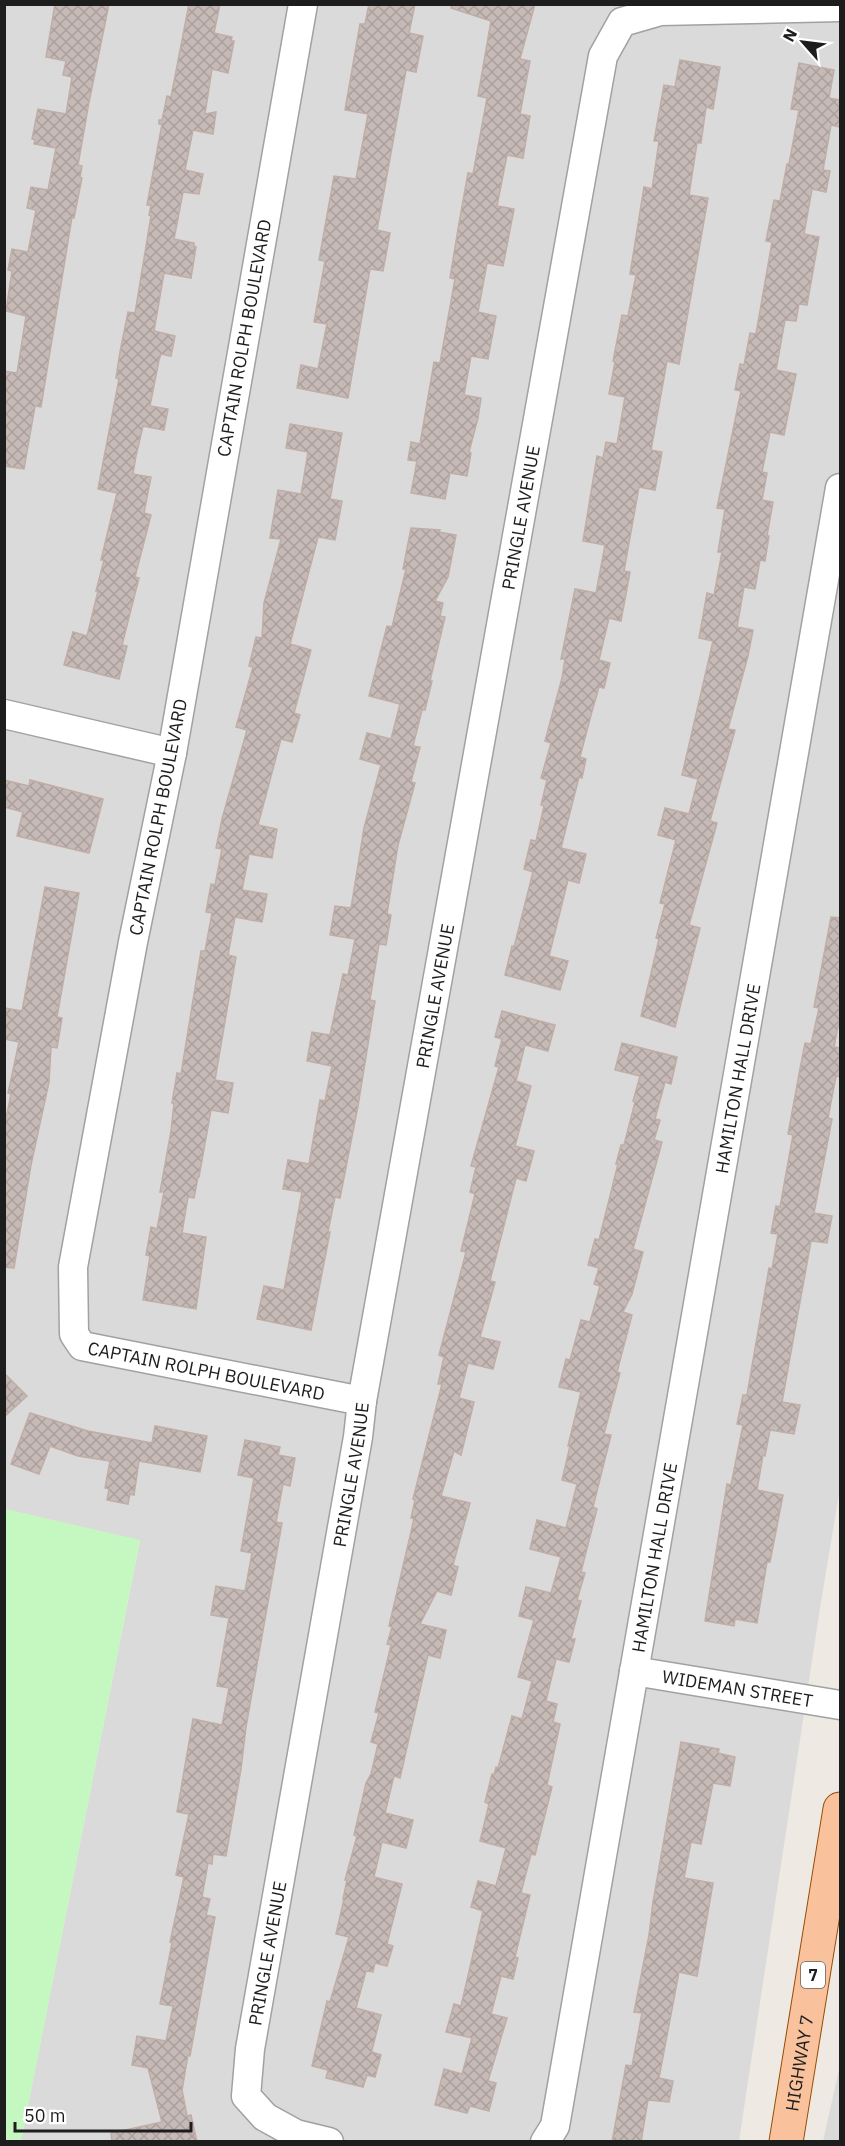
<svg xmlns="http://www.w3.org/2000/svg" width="845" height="2146" viewBox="0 0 845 2146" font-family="'IBM Plex Sans',sans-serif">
<defs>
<pattern id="building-cross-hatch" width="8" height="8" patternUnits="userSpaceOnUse" patternTransform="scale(1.5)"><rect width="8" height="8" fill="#c6bab7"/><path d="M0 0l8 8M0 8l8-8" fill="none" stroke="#aa9f9d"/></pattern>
</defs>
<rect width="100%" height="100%" fill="#eee9e3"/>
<!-- residential -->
<g fill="#dbdada">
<path d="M5,5h835v1483l-20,120 -81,533h-718l119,-600 -135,-32z"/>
<path d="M840,2065v76h-17z"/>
</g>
<!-- park -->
<path fill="#c5f8c0" d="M5,1509l135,31 -119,602 -17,-1z"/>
<!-- building -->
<g fill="url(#building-cross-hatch)" stroke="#c0ada6" stroke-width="1.5">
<path d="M55,4h54l-20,98 -11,63 4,1 -2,11 2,1 -8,40 -2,-1 -31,190 -6,-1 -11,63 -20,-3v-95l13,2 9,-57 -20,-5 6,-40 -4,-1 4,-21 16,3 8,-42 -9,-2 4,-21 17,3 8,-42 -22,-4 1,-4 -3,-1 6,-30 28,5 6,-37 -9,-2 3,-14 -20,-4z"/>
<path d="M189,4h31l-6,29 18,4 -1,4h3l-6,32 -16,-4 -7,45 11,-2 -3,22 -20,-4 -8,40 18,4 -4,20 -16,-2 -9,47 20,4v4h2l-5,31 -27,-5 -10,58 21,5 -4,20 -10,-2 -2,6 -9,46 18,3 -4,21 -21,-4 -7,30 -3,18 18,3 -7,36 7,2 -16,62 4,1 -17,67 5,1 -8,33 -55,-14 9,-33 14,4 11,-45h-2l8,-31h-3l16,-67 -19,-4 21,-110 -3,-1 4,-26 8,-40 7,1 16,-97 -2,-1 2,-10h-4l15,-81h-3v-4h3l5,-24 4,1z"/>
<path d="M369,4h46l-6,29 14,3 -7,36 -10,-2 -29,160 13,3 -7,38 -13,-2 -22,129 -51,-10 4,-23 17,4 9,-45 -13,-2 11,-61 -6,-1 15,-84 22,3 12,-65 -23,-4 15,-86h5z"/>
<path d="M452,4h83l-15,55 10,2 -10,53 10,2 -7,42 -16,-3 -10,51 17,3 -11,57 -16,-3 -9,49 18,4 -8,43 -17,-3 -7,39 17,3 -3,20 -9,34 2,1 -4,23 -17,-3 -5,26 -34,-6 6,-32 -9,-1 3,-18 9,2 14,-82 6,1 15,-84 -5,-1 9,-55 9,-50 5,1 14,-76 -9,-2 13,-75 -40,-13z"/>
<path d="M680,60l40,7 -7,42 -7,-2 -5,36h-4l-8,52 19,3 -29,166 -12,-3 -16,89 11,2 -7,38 -16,-3 -15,84 6,1 -9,49 -12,-3 -10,42 11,3 -6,25 -5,-1 -8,28 -11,42 6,2 -4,19 -3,-1 -18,71 25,6 -7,29 -11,-3 -19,76 19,5 -8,29 -55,-15 7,-29 2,1 19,-75 -9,-3 7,-29 5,1 8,-35 -3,-1 6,-25 -6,-2 10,-35 -6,-2 17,-63 3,-19h-4l14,-70 21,4 9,-48 -22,-4 14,-85 6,2 3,-16 11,2 8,-47 -16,-3 6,-32 -2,-1 9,-46 6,1 8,-41 -6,-1 14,-87 8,2 7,-48h-5l10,-56 11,2z"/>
<path d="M799,63l35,7 -5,28 11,2v27l-9,-2 -8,45 7,1 -4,21 -14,-3 -8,45 15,3 -12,68 -8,-1 -3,17 -11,-1 -9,50 20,4 -12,61 -14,-3 -8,40 5,1 -5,27 11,2 -6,34h2l-4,25 -5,-1 -5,29 -11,-2 -7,40 16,3 -5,26 -20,73 7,1 -25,91 7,2 -28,102 11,3 -25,99 -34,-11 18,-77 -3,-1 9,-34 -5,-1 16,-63 -18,-5 7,-27 24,6 9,-35 -16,-4 31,-134 -14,-3 8,-45 7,2 8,-43h-4l7,-43 -8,-1 24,-117 -6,-1 5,-26 4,1 6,-32 6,1 16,-92 -6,-1 8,-41 6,1 7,-37h2l10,-54 -8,-1z"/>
<path d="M290,424l52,9 -12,66 12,2 -7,39 -17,-3 -28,107 21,6 -17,63 6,2 -8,27 -11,-3 -23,86 19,4 -5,29 -23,-4 -7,36 25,4 -5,28 -27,-5 -7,38 8,2 -21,123 18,3 -5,30 -17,-3 -12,67h-1l-4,21 -6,-1 -6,36 24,4 -10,72 -53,-9 7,-44 -4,-1 5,-28 6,2 7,-37h-4l11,-61 3,-28h-2l5,-30 4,1 20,-123h4l7,-38 -6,-1 5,-28 4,1 7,-36 -6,-1 6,-29 25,-89 -11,-3 17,-60 -4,-1 7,-29 6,1 2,-35 17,-64 -11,-1 8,-48 23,4 7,-42 -22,-4z"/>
<path d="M411,528l29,2 -1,2 17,3 -8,42 -13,24 8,2 -3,13 5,1 -15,64h2l-7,29h-3l-9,36 7,1 -9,35 4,1 -17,62 -11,69 4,1 -5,30 -7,-1 -9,56 5,1 -17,105 -18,92 -5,-1 -7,35h2l-19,98 -54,-11 7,-33 20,4 18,-98 -19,-3 5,-29 21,4 11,-64 5,1 7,-35 -25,-5 5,-29 18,3 13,-61 5,1 7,-36 -25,-4 5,-29 16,2 13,-80 17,-63 -21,-6 7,-26 24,6 9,-35 -31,-8 18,-70 5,1 14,-58h-3z"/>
<path d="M4,780l25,6 1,-6 73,19 -14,54 -72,-17 6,-24 -19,-5z"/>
<path d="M45,887l34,6 -22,124 5,1 -5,30 -6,-1 -2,35 -18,83 -17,103 -10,-1v-139l7,-34 -3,-1 11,-51 -15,-3v-31l18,3z"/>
<path d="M831,917l9,1v98l-6,31 6,1v29l-4,-1 -8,42 4,1 -18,94 18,3 -5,27 -16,-2 -29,161 18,3 -6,29 -24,-4 -5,26 -2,-1 -6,35 26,5 -13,67h-3l-10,61 -22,-4 -1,7 -29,-5 22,-137 4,1 12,-60 -6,-1 6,-29h4l22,-127 3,1 6,-35 -7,-1 5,-27 4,1 13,-72 -5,-1 12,-65 5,-26 6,1 8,-36 -5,-1z"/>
<path d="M502,1011l53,14 -7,26 -23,-6 -9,36 15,5 -16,60 19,5 -8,30 -10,-3 -26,103 5,1 -15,55 20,5 -7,27 -25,-6 -9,35 15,4 -13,53 -7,-4 -13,45 29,7 -17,62 5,2 -7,28 -14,-4 -17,33 26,6 -6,28 -12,-3 -28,123 -6,-2 -9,37 28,7 -7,28 -24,-6 -8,35 28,7 -15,60 6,2 -6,20 -12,-3 -2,9 -7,-1 -10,37 25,7 -9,35v2l9,3 -6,22 -8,-2 -4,12 -37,-9 2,-8 -16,-4 15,-65 3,1 19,-65 -13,-3 8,-35h-1l4,-19h-2l12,-44 -3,-1 12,-52 5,-9 7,-30 -7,-2 8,-29 -4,-1 16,-67 -4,-1 5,-17 -3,-1 25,-107 -3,-1 4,-18 -2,-1 29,-115h-4l6,-27 -5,-2 27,-103 -5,-1 14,-57 -5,-2 6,-25 -5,-1 28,-99 -4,-1 7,-27 -7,-2z"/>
<path d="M622,1043l55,14 -6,27 -6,-2 -10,37 5,1 -6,20 8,2 -29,107 10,3 -11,42 -9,18 9,3 -15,57 3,1 -16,61 7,1 -18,72 4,2 -16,63 4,1 -8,27 4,1 -10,38h4l-6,23 -13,-3 -10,42 11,3 -4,18 7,2 -13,61 5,2 -17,68 -4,-1 -10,39 9,2 -15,62 3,1 -5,21 -12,-3 -10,38 16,4 -19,63 8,2 -7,28 -19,-5 -3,7 -32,-8 9,-36 18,5 10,-36 -26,-6 8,-28 7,2 22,-95 -12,-4 7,-26 18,5 10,-38 -26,-7 9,-37 -4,-2 7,-28 2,1 2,-8 2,1 14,-52 10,3 10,-38 -14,-4 16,-57 -15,-4 7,-29 25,6 10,-36 -31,-8 7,-29 29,8 11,-44 -15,-4 8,-34h-2l13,-54 -22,-5 7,-28 4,1 11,-40 9,2 10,-36 -6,-2 5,-16 -11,-3 7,-26 4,1 19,-76h-2l5,-19h3l11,-43 -2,-1 7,-25 -25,-6z"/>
<path d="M4,1373l23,23 -23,21z"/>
<path d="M30,1413l58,18 64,12 3,-17 52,10 -7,36 -61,-11 -5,34 -4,-1 -2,10 -21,-4 2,-11 -4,-1 5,-27 -32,-5 -28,-10 -11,28 -28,-10z"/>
<path d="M245,1440l35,7 -2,8 17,3 -5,28 -7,-2 -7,38 6,1 -36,204 -5,42 -15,87 -13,-2 -1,10 -4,-1 -6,34 8,2 -4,16 9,2 -25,139 -2,-1 -6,35 5,26 4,-1 6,27h-85l-1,-9 51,-11 -14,-54 -16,-3 5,-29 29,5 7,-35 -13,-2 12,-61 -2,-1 14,-65 -8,-2 13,-61 -12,-2 16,-93 29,6 7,-37 -12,-2 12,-68 -18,-3 5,-29 29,5 7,-38 -11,-2 13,-73 -16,-3z"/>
<path d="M681,1742l38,7 -1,4 17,4 -5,29 -17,-3 -12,61 -10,-2 -7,36 29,5 -16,93 -18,-4 -20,106 14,3 -4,21 -21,-2 -7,42h-29l14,-77 6,1 7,-37 3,-16 -8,-1 15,-77 4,-33z"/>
</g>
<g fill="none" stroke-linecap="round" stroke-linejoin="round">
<!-- minor casing -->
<g stroke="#a1a1a1" stroke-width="31">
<g id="minor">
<path id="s1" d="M303,4l-131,749 -39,189 -60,325 1,67 8,12 280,55"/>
<path d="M4,714l168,39"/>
<path id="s2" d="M634,1671l206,34"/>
<path id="s3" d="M329,2142l-33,-8 -31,-17 -19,-21 4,-47 108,-612 4,-36 241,-1345 19,-34 38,-11 180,-4"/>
<path id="s4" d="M545,2142l10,-16 285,-1638"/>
</g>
</g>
<!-- primary casing -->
<g stroke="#944c02" stroke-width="35">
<g id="primary">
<path id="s5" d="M786,2142l54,-333"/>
</g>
</g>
<!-- minor -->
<use href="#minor" stroke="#fff" stroke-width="28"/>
<!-- primary -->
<use href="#primary" stroke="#fac29c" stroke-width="33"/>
</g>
<g text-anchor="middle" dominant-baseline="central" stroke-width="6" stroke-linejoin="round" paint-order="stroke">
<!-- shield labels -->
<rect fill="#fff" stroke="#616161" stroke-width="1.5" x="801" y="1962" width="24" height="26" rx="4.5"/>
<g font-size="16" font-weight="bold" fill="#1d1d1d">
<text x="813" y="1975">7</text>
</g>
<!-- street labels -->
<g font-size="18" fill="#1d1d1d" stroke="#fff">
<text transform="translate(244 338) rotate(-80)">CAPTAIN ROLPH BOULEVARD</text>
<text stroke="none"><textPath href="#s3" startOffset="1700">PRINGLE AVENUE</textPath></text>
<text transform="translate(158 817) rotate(-79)">CAPTAIN ROLPH BOULEVARD</text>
<text stroke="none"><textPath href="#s3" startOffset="1214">PRINGLE AVENUE</textPath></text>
<text stroke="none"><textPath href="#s4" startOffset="1082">HAMILTON HALL DRIVE</textPath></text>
<text stroke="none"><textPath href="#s1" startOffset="1492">CAPTAIN ROLPH BOULEVARD</textPath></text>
<text stroke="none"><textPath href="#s3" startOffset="728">PRINGLE AVENUE</textPath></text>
<text stroke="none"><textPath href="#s4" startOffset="596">HAMILTON HALL DRIVE</textPath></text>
<text stroke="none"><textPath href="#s2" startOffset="105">WIDEMAN STREET</textPath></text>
<text stroke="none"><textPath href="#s3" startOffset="242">PRINGLE AVENUE</textPath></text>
<text stroke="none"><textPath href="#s5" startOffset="80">HIGHWAY 7</textPath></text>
</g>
</g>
<!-- border -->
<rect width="845" height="2146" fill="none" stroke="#1d1d1d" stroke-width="12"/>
<!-- north arrow -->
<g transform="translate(803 42) rotate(298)" stroke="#ffffff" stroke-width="4.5" paint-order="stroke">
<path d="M0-4.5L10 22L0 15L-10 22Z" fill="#1d1d1d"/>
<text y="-9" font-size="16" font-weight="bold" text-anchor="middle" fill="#1d1d1d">N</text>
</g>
<!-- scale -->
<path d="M15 2122v9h176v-9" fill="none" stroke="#1d1d1d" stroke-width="3"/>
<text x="24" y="2122" font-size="18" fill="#1d1d1d" stroke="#ffffff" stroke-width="4.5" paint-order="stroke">50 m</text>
</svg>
